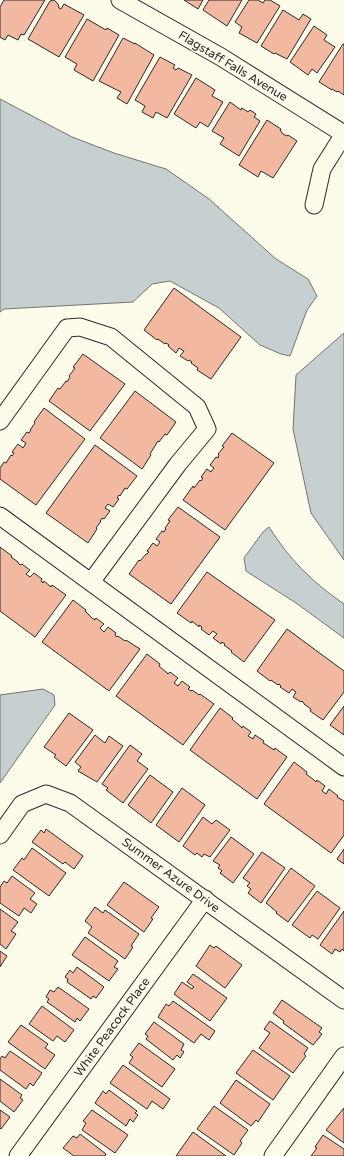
<svg xmlns="http://www.w3.org/2000/svg" width="344" height="1156" viewBox="0 0 344 1156" font-family="'Varela Round',sans-serif">
<rect width="100%" height="100%" fill="#fdfbea"/>
<!-- water -->
<g fill="#c7d0d0" stroke="#74746e">
<path d="M0,99l72,38 42,16 52,16 43,30 67,60 32,20 9,17 -10,14 -17,46 -9,-2 -21,-9 -41,-37 -49,-27 -18,3 -19,18 -129,7 -4,3z"/>
<path d="M344,333v227l-33,-47 -18,-84 3,-54z"/>
<path d="M269,527c20,32 44,56 75,77v34l-48,-35 -50,-32 -2,-13 19,-26z"/>
<path d="M43,689l11,6 1,10 -55,78v-88z"/>
</g>
<!-- building -->
<g fill="#f2b8a0" stroke="#2b2b2b">
<path d="M4,0h41l-21,35 -3,-1 -3,6 -10,-5 -3,5 -5,-3v-30z"/>
<path d="M54,0l4,4 1,4 2,1 3,-5 20,11 -25,42 -31,-18 22,-38z"/>
<path d="M184,0h19l-5,9z"/>
<path d="M209,0h33l-15,26 -24,-16z"/>
<path d="M249,0h9l5,3 2,-3h5l10,6 -23,37 -18,-10 3,-6 -7,-5z"/>
<path d="M283,10l16,10 4,-6 8,5 -24,40 -12,-6 -1,1 -13,-8z"/>
<path d="M87,19l19,11 1,-2 12,7 -26,46 -19,-11 3,-6 -12,-7z"/>
<path d="M314,26l13,9 -3,5 11,7 -18,26 -5,-4 -4,6 -18,-13z"/>
<path d="M123,38l12,6v-1l19,12 -27,49 -10,-6 4,-6 -22,-11z"/>
<path d="M343,44h1v51l-6,-4 -1,1 -5,-3v1l-13,-8z"/>
<path d="M160,57l15,8 -2,3 3,2 2,-2 14,7 -25,43 -11,-6 -3,6 -11,-6 3,-6 -10,-6z"/>
<path d="M196,78l19,12 -3,6 11,6 -15,25 -8,-5 -4,6 -22,-14z"/>
<path d="M230,102l11,8 1,-2 6,4 2,-2 6,4 -2,3 6,4 -21,35 -19,-12 4,-6 -12,-7z"/>
<path d="M267,120l14,9 -1,1 3,4 4,2 1,-1 9,6 -24,37 -12,-7 -3,6 -19,-12z"/>
<path d="M174,288l67,49 -30,42 -14,-9 1,-2 -7,-5 1,-1 -3,-2 -1,1 -8,-5 4,-5 -5,-3 -3,5 -8,-7 1,-1 -3,-2 -1,1 -7,-5 -1,1 -13,-10z"/>
<path d="M83,354l42,30 -35,47 -41,-30 9,-13 2,1 6,-8 1,1 3,-5 -1,-1 6,-8 -2,-1z"/>
<path d="M135,391l41,31 -9,13 -2,-1 -6,8 -1,-1 -8,13 1,1 -9,14 -42,-31z"/>
<path d="M44,408l41,31 -49,66 -36,-26v-11l4,-6 2,1 5,-8 1,1 2,-3 -2,-1 6,-8 5,4 3,-5 -5,-3 6,-8 2,1 2,-3h-1l5,-7 -1,-1z"/>
<path d="M232,433l42,30 -49,67 -42,-30 10,-14 1,2 6,-8 1,1 2,-3 -2,-1 6,-8 4,3 3,-4 -4,-3 6,-8 2,1 1,-3 -1,-1 6,-7 -2,-1z"/>
<path d="M95,445l42,31 -10,13 -2,-1 -5,8 -1,-1 -2,3 2,1 -6,8 -5,-3 -3,4 5,3 -6,8 -2,-1 -2,3h1l-5,7 1,1 -9,14 -42,-30z"/>
<path d="M178,507l42,30 -49,67 -42,-30 10,-14 1,1 6,-7h1l2,-2 -2,-1 6,-8 4,3 3,-4 -4,-3 6,-8 2,1 2,-3 -1,-1 5,-7 -2,-1z"/>
<path d="M0,547l12,9 -1,1 7,5v1l2,2 2,-1 8,6 -4,4 4,3 4,-4 8,6 -1,2 2,2 1,-2 7,6 1,-2 14,10 -31,42 -35,-26z"/>
<path d="M207,572l68,48 -31,42 -13,-10 1,-1 -8,-6 1,-1 -3,-2 -1,2 -8,-6 4,-4 -4,-3 -4,4 -8,-6 1,-2 -3,-2v2l-7,-6 -1,2 -14,-10z"/>
<path d="M73,600l13,10 -1,1 7,7 3,2 1,-2 8,6 -4,4 4,4 4,-5 8,6 -1,2 2,2 1,-1 7,5 1,-1 14,9 -31,42 -67,-49z"/>
<path d="M287,629l57,42v21l-21,28 -13,-9 1,-2 -7,-5v-1l-2,-2 -1,1 -8,-5 3,-5 -4,-3 -3,4 -9,-6 1,-1 -2,-2 -1,1 -7,-5 -1,1 -13,-10z"/>
<path d="M147,654l13,10 -1,2 7,6 2,2 2,-2 8,6 -4,5 4,3 4,-5 8,6 -2,2 3,2 1,-1 7,5 1,-1 14,10 -31,41 -67,-49z"/>
<path d="M344,706v29l-14,-10z"/>
<path d="M220,708l13,10 -1,1 8,7 2,2 1,-2 8,6 -3,4 5,3 2,-4 9,6 -1,2 2,1 9,6 1,-2 12,9 -30,42 -67,-49z"/>
<path d="M69,713l24,17 -27,36 -12,-9 2,-2 -12,-8z"/>
<path d="M95,735l10,8 4,-7 14,10 -26,36 -19,-11 3,-4 -6,-5z"/>
<path d="M130,745l12,9 -5,7 11,8 -25,34 -17,-13 2,-2 -6,-4z"/>
<path d="M294,762l13,10 -1,2 8,6 2,2 1,-2 8,6 -3,5 4,3 3,-5 9,7 -1,1 7,4v34l-13,18 -67,-49z"/>
<path d="M150,775l23,17 -22,31 -23,-18z"/>
<path d="M182,788l23,17 -26,37 -23,-17z"/>
<path d="M203,817l9,7 4,-4 14,10 -20,27 -6,-3 -2,3 -5,-4 -2,2 -12,-9z"/>
<path d="M46,829l37,27 -9,13 -9,-7 -2,2 -31,-22 9,-12 3,3z"/>
<path d="M231,837l23,17 -21,29 -13,-10 2,-2 -4,-3 2,-3 -7,-4z"/>
<path d="M32,848l34,25 -17,23 -36,-26 9,-12 2,2z"/>
<path d="M344,849v15l-7,-5z"/>
<path d="M262,852l23,16 -24,35 -13,-10 3,-4 -4,-3 3,-3 -7,-5z"/>
<path d="M291,868l24,18 -27,36 -12,-9 1,-1 -11,-9z"/>
<path d="M12,876l23,17 -5,6 7,5 -6,9 -7,-5 -5,8 -19,-13v-16l4,-6 3,2z"/>
<path d="M124,882l35,25 -8,11 2,1 -9,13 -37,-27z"/>
<path d="M317,891l23,17 -22,31 -6,-4 -2,3 -18,-13z"/>
<path d="M95,907l8,6 2,-3 34,24 -8,12 2,1 -8,12 -37,-26 4,-6 -7,-6z"/>
<path d="M0,909l18,13 -7,9 5,3 -10,15 -6,-5z"/>
<path d="M344,911v40l-2,-2 -2,3 -5,-3 -3,5 -12,-9z"/>
<path d="M85,937l33,24 -4,6 4,2 -9,12 -37,-26z"/>
<path d="M210,945l4,3 2,-2 26,19 -17,23 -29,-22z"/>
<path d="M0,951l7,5 -7,11z"/>
<path d="M77,967l27,20 -8,11 -3,-2 -2,3 -24,-17 1,-3 -3,-2 5,-7 3,3z"/>
<path d="M193,974l34,24 -17,23 -36,-27 8,-12 10,7 2,-2 -7,-5z"/>
<path d="M58,987l31,22 -9,12 -3,-3 -2,4 -28,-20 2,-3 -3,-2 4,-7 4,2z"/>
<path d="M282,1000l40,28 -3,4 3,2 -9,11 -30,-22 1,-2 -11,-8z"/>
<path d="M173,1001l42,30 -6,9 -8,-6 -7,9 -36,-26 8,-13 3,2z"/>
<path d="M42,1006l32,24 -9,12 -8,-6 -4,5 -24,-17z"/>
<path d="M270,1021l38,27 -4,6 2,2 -13,17 -34,-25 11,-15 -6,-4z"/>
<path d="M154,1022l30,22 -3,6 3,2 -4,6 -3,-3 -4,5 -27,-21 2,-3 -3,-2z"/>
<path d="M21,1025l27,19 -3,4 10,7 -10,14 -37,-27z"/>
<path d="M139,1043l36,26 -13,18 -33,-24 4,-6 -3,-2z"/>
<path d="M253,1050l37,26 -17,24 -37,-27z"/>
<path d="M10,1051l32,22 -9,13 -3,-3 -4,6 -26,-19v-11l2,-3 3,2z"/>
<path d="M123,1065l47,34 -7,10 -11,-8 -5,8 -37,-26z"/>
<path d="M0,1079l22,16 -2,3 3,2 -9,12 -14,-11z"/>
<path d="M236,1080l34,24 -12,18 -2,-2 -5,6 -31,-23z"/>
<path d="M109,1090l28,21 -2,2 3,2 -5,7 -3,-3 -4,7 -31,-23 8,-12 3,3z"/>
<path d="M214,1106l34,24 -8,11 2,2 -8,12 -37,-26z"/>
<path d="M344,1108v35l-18,-13z"/>
<path d="M0,1110l10,7 -9,12 -1,-1z"/>
<path d="M92,1110l36,25 -13,18 -33,-23 4,-7 -3,-2z"/>
<path d="M193,1132l33,24h-50z"/>
<path d="M80,1134l26,20 -1,2h-31l-11,-8 10,-12 4,2z"/>
<path d="M323,1135l21,14v7h-33l6,-8 -2,-1z"/>
</g>
<g fill="none" stroke-linecap="round" stroke-linejoin="round">
<!-- minor casing -->
<g stroke="#2b2b2b" stroke-width="19">
<g id="minor">
<path d="M120,0l101,57 123,77"/>
<path d="M314,205l8,-36 22,-35"/>
<path d="M0,421l67,-93 13,-1 31,10 86,70 10,22 -29,35 -87,118"/>
<path d="M0,516l344,251"/>
<path d="M0,835l22,-31 24,-10 24,9 274,197"/>
<path d="M18,1156l187,-257"/>
<path d="M273,1156l71,-100"/>
</g>
</g>
<!-- minor -->
<use href="#minor" stroke="#fdfbea" stroke-width="17"/>
</g>
<g text-anchor="middle" dominant-baseline="central" stroke-width="3" stroke-linejoin="round" paint-order="stroke">
<!-- street labels -->
<g font-size="12" fill="#2b2b2b" stroke="#fdfbea">
<text transform="translate(233 66) rotate(31)">Flagstaff Falls Avenue</text>
<text transform="translate(171 875) rotate(36)">Summer Azure Drive</text>
<text transform="translate(112 1027) rotate(-54)">White Peacock Place</text>
</g>
</g>
</svg>
